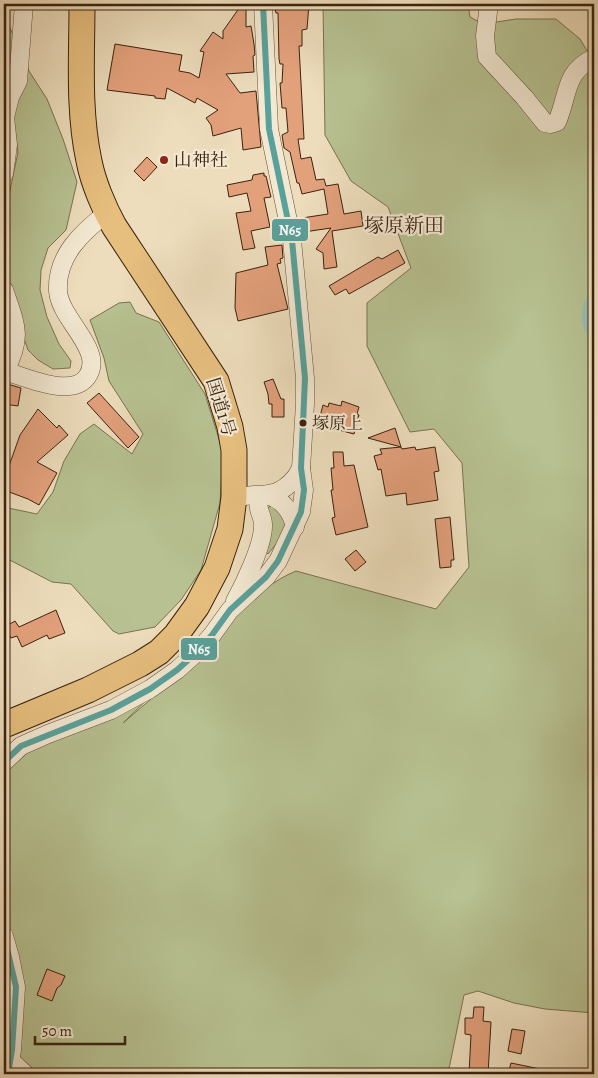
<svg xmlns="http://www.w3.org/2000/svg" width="598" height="1078" viewBox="0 0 598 1078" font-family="Alegreya,'Noto Serif JP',serif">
<rect width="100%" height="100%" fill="#edddbc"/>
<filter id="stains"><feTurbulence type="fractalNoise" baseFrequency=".004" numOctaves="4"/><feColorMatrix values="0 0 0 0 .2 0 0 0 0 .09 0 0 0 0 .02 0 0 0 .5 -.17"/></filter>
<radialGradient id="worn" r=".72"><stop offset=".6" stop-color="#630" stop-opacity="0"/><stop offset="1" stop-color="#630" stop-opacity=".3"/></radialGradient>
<!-- green -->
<g fill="#b7c191" stroke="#797250">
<path d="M4,4h7l-5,15 23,52 18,28 16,40 14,43 -11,48 -18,18 -7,22 -1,20 7,27 12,27 12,17 -1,7 -17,1 -15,-9 -10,-10 -24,-71v-67l4,-12 10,-48 -6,-41 -8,-8z"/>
<path d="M323,4h145l2,13 13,7 33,-5h40l24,20 14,23v951l-49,-4 -31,-6 -36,-12 -14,4 -16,79h-414l-22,-24 -8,-111v-165l37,-34 119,-53 -37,36c22,-19 45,-38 67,-58 34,-33 62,-76 106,-94l140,38 33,-42 -7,-104 -28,-34 -24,3 -43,-86v-43l44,-35 -23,-61 -37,-26 -26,-46z"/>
<path d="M130,302l6,11 23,9 46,72 18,58 -3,51 -19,67 -20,30 -26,27 -36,7 -6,-3 -42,-47 -19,-2 -48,-25v-49h4l29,6 16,-22 11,-31 16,-27 14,-10 38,30 11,-20 -34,-53 -5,-23 -14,-38 29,-17z"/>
<path d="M270,506l6,1 10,16 -5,15 -13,16 -2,-2c7,-15 5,-26 0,-41z"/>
</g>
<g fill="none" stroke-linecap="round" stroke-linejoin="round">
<!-- river -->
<path stroke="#99bcaf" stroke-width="21" d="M594,305l-2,12 2,9"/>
</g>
<!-- building -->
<g fill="#e2a07b" stroke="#3b220f">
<path d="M242,4h4v23l5,-1 3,18 1,11 -2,1 1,16 -28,2 14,19 16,-2 5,56 -18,3 -2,-22 -28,8 -2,-11 -5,-7 12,-8 -21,-12 -2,5 -28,-15 -2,11 -10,-1v-2l-48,-6 8,-46 67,11 -3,16 11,2 9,5 5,-26 -4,-1 13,-19 10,7v-8z"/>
<path d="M274,4h35l-2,25 -5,1v16h-3l5,93h-6l3,20 10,-2 5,23 8,-1 2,7 12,-2 6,30 17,-3 2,15 -31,5 5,36 -13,2 -1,-16 -7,-4 15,-21 -27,4 -2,-14 26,-4 -4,-25 -22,5 -3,-11h-2l-7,-31 -6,-4 -2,-13 6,-3 -2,-24h-4l-2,-25h2l1,-19h-3l-1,-5 -1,-46h-2z"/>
<path d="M147,157l10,10 -13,14 -10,-10z"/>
<path d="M264,173v3h2l5,21 -7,1 6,29 -19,4 4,17 -12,2 -7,-37 15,-2 -4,-18 -18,4 -2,-12 25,-5 1,-5z"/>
<path d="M282,245l1,13 -3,1 1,4 -4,1 11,45 -50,12 -3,-13 1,-35 32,-8 -3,-18z"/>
<path d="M398,250l7,13 -56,31 -3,-5 -11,6 -6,-9 49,-29 4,2z"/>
<path d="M273,379l8,20h3v18h-12v-13h-3l-1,-10 -4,-12z"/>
<path d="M4,383l17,5 -3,18 -14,-2z"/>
<path d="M99,393l40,44 -11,11 -41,-45z"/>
<path d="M342,401l17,6 -2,7 2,1 -5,19 -19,-5 1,-5 -17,-4 4,-15 5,2 1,-4 12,3z"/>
<path d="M38,409l19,19 2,-3 9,10 -31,27 20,11 -18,32 -11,-6 -24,-9v-10l16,-45z"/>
<path d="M395,428l6,19 -33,-9z"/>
<path d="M401,447l1,2 13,-2 1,3 19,-3 4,24 -5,1 4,28 -31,5 -1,-12 -20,3 -5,-27 -3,1 -4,-14 8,-2 -2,-5z"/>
<path d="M333,452h10l1,14 10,-1 14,62 -32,8 -4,-17 3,-1 -4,-27h2l-2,-22h3z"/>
<path d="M450,517l4,43h-3v7l-11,1 -5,-49z"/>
<path d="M356,550l10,12 -11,9 -10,-12z"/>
<path d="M56,610l9,23 -16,6 -2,-4 -25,12 -5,-11 -6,2 -6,-11 10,-6 4,6z"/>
<path d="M47,969l18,7 -4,9 -4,3 -5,13 -15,-6z"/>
<path d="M474,1007h10l-1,14 8,1 -3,52h-19l2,-39 -6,-1v-16h8z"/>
<path d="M512,1029l13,2 -4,23 -13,-3z"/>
<path d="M511,1063l34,7v4h-37z"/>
</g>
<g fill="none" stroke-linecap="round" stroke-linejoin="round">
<!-- minor casing -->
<g stroke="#68513a" stroke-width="19">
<g id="minor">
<path d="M489,4l-4,32 2,21 37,40 21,26 6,1 6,-2c12,-28 7,-50 37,-64"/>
<path d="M4,174l4,-29 -3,-28 5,-20 8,-16 6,-77"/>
<path d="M4,290c12,35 19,47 1,81"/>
<path d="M4,371c20,5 67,28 83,6 19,-26 -27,-57 -29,-86 -2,-35 24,-59 49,-78"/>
<path d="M234,497c8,0 27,-4 33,-2 15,4 25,17 28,32"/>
<path d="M235,601c10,-18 28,-56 28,-75 1,-9 -8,-19 -3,-26 4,-7 11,-6 17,-8 11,-5 19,-13 24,-24"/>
<path d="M4,762l17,-16 27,-12 63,-24 39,-21 27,-19 19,-17 16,-18 18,-25 36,-33 12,-16 23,-49 3,-22 -3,-22 4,-64v-26l-13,-138 -23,-111 -6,-125"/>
<path d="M4,936l6,21 6,30 -4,63 -4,24"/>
<path d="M10,1060l15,14"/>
</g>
</g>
<!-- highway casing -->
<g stroke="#3b220f" stroke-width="27">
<path id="highway" d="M4,725l84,-35 52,-26 19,-12 17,-17 21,-29 20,-38 13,-39 4,-32v-47l-4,-23 -14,-46 -102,-155c-10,-18 -21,-44 -25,-65 -11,-51 -7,-105 -7,-157"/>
</g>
<!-- minor -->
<use href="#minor" stroke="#f3e9d3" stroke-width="18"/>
<!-- highway -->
<use href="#highway" stroke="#e6be7e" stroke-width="25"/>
<!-- bus-1 casing -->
<g stroke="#f3e9d3" stroke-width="10">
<g id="bus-1">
<path d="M4,762l17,-16 90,-36 39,-21 27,-19 19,-17 16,-18 18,-25 36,-33 12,-16 23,-49 3,-22 -3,-22 4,-90 -13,-138 -23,-111 -6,-125"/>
<path d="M4,936l12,51 -4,63 -4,24"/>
</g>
</g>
<!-- bus-1 -->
<use href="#bus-1" stroke="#59a19b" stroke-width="6"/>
</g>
<!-- markers -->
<circle fill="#8f2418" stroke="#f3e9d3" stroke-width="2" cx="164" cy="160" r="5"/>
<circle fill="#3b220f" stroke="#f3e9d3" stroke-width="2" cx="303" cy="423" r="4.5"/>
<g text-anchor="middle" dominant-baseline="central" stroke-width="4.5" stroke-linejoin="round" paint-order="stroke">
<!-- bus labels -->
<g font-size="17" fill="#3b220f" stroke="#f3e9d3" text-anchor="start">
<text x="312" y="423">塚原上</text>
</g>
<!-- poi labels -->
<g font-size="18" fill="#3b220f" stroke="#f3e9d3" text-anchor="start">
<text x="174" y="160">山神社</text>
</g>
<!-- street labels -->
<g font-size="18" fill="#3b220f" stroke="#f3e9d3">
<text transform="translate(221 407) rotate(73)">国道1号</text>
</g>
<!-- quarter labels -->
<g font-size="20" fill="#3b220f" stroke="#f3e9d3">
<text x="404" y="225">塚原新田</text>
</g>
</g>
<g stroke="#f3e9d3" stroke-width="2">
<rect x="271" y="218" width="38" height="24" rx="5" fill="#59a19b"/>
<rect x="180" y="637" width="38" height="24" rx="5" fill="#59a19b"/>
</g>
<g font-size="14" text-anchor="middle" font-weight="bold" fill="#fff">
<text x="290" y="235">N65</text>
<text x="199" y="654">N65</text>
</g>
<!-- margin -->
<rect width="598" height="1078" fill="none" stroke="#edddbc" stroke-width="20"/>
<rect x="5" y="5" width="588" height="1068" fill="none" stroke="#3b220f" stroke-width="2.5"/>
<rect x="10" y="10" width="578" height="1058" fill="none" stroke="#3b220f"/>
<!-- scale -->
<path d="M35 1036v8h90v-8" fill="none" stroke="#3b220f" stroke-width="2.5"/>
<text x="42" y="1036" font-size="15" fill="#3b220f" stroke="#f3e9d3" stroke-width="4" paint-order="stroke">50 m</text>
<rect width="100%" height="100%" filter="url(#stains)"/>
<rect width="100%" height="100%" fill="url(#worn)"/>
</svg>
